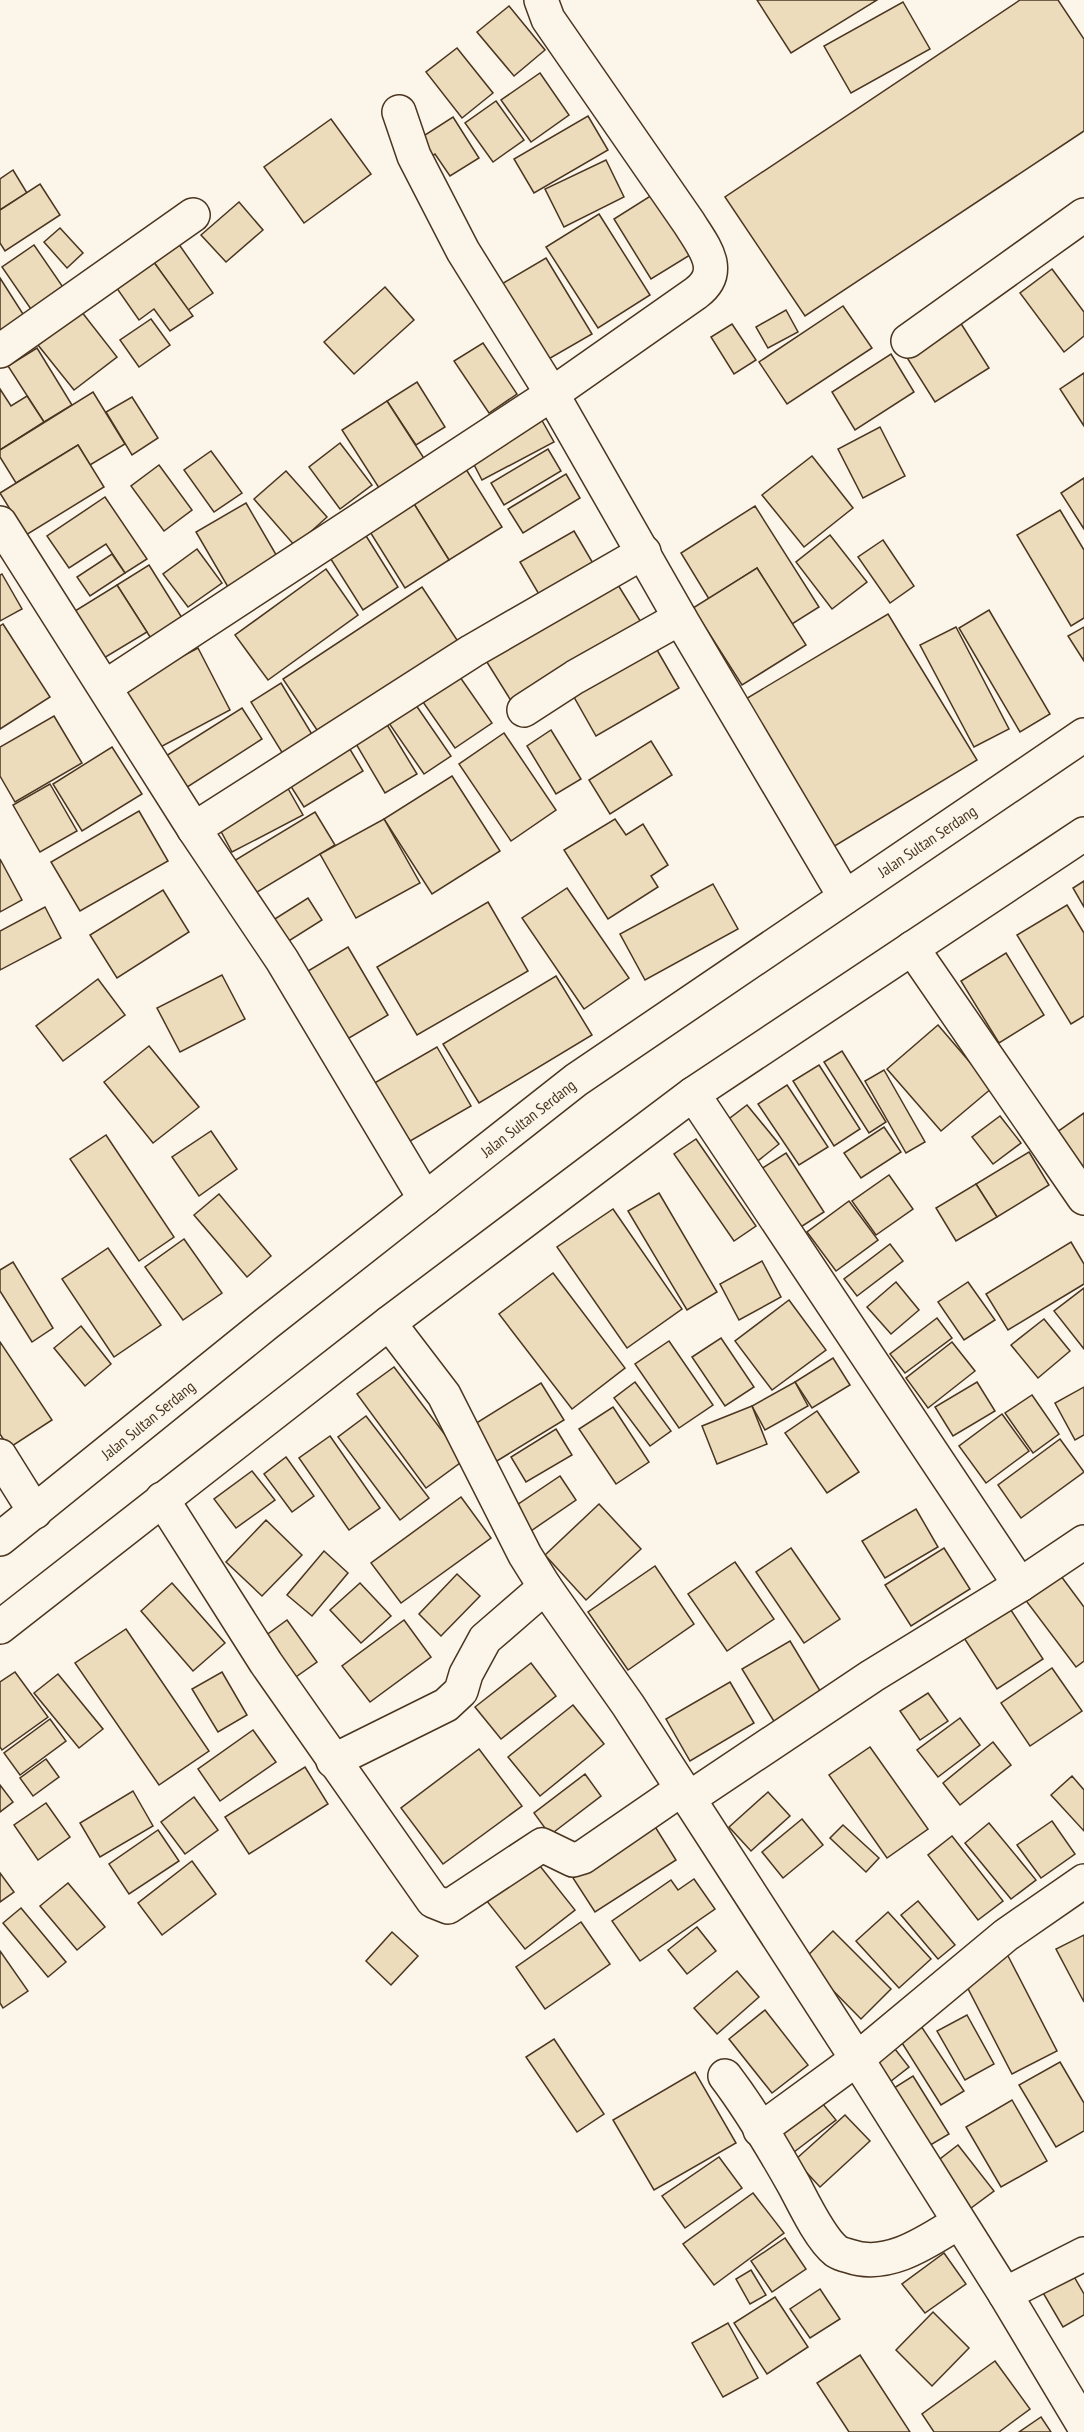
<svg xmlns="http://www.w3.org/2000/svg" width="1084" height="2432" viewBox="0 0 1084 2432" font-family="'PT Sans Narrow',sans-serif">
<rect width="100%" height="100%" fill="#fbf6e9"/>
<!-- building -->
<g fill="#ecdcbc" stroke="#4a3520" stroke-width="1.5">
<path d="M757,0h120l-86,53z"/>
<path d="M1020,0h38l26,39v92l-279,185 -80,-119z"/>
<path d="M903,2l27,47 -79,44 -27,-47z"/>
<path d="M509,6l36,44 -31,26 -37,-44z"/>
<path d="M457,48l36,45 -31,25 -36,-46z"/>
<path d="M540,73l29,42 -38,27 -30,-42z"/>
<path d="M496,101l28,39 -31,22 -28,-39z"/>
<path d="M588,116l20,34 -74,43 -20,-34z"/>
<path d="M453,117l26,41 -29,18 -15,-22 -13,8 -11,-18z"/>
<path d="M331,119l40,55 -67,49 -40,-56z"/>
<path d="M606,160l18,37 -60,30 -19,-38z"/>
<path d="M13,170l14,23 -27,17v-31z"/>
<path d="M40,184l20,31 -55,36 -5,-8v-33z"/>
<path d="M652,195l38,60 -39,24 -37,-60z"/>
<path d="M239,202l24,28 -37,32 -25,-27z"/>
<path d="M599,214l51,81 -52,33 -52,-81z"/>
<path d="M60,228l23,25 -16,15 -23,-26z"/>
<path d="M178,243l35,50 -25,17 -35,-49z"/>
<path d="M34,245l33,48 -32,22 -33,-48z"/>
<path d="M546,258l46,76 -52,30 -45,-76z"/>
<path d="M153,261l40,55 -23,15 -16,-22 -15,11 -23,-33z"/>
<path d="M1052,269l32,43v24l-20,16 -44,-59z"/>
<path d="M0,278l30,47 -30,19z"/>
<path d="M385,287l29,33 -60,54 -30,-32z"/>
<path d="M843,306l29,42 -85,56 -28,-42z"/>
<path d="M786,310l12,22 -30,16 -12,-21z"/>
<path d="M81,311l36,46 -43,33 -36,-45z"/>
<path d="M151,319l19,26 -31,22 -19,-27z"/>
<path d="M960,322l29,46 -54,34 -29,-46z"/>
<path d="M732,324l24,36 -22,14 -23,-37z"/>
<path d="M483,343l34,51 -28,19 -35,-52z"/>
<path d="M37,348l35,57 -28,17 -36,-56z"/>
<path d="M891,354l23,38 -59,38 -23,-38z"/>
<path d="M1084,373v53l-24,-37z"/>
<path d="M417,382l28,45 -29,18 -29,-44z"/>
<path d="M0,389l11,17 16,-10 17,26 -44,28z"/>
<path d="M93,392l32,52 -35,21 -12,-20 -62,38 -16,-26v-7z"/>
<path d="M132,397l26,41 -26,17 -26,-43z"/>
<path d="M387,401l40,62 -46,28 -39,-61z"/>
<path d="M540,417l14,25 -72,38 -13,-25z"/>
<path d="M880,427l25,49 -42,22 -25,-49z"/>
<path d="M340,443l32,42 -32,24 -31,-42z"/>
<path d="M78,445l26,42 -78,48 -26,-42z"/>
<path d="M548,449l13,22 -57,34 -13,-22z"/>
<path d="M211,451l31,42 -28,19 -30,-42z"/>
<path d="M812,456l41,52 -49,39 -42,-52z"/>
<path d="M459,458l43,69 -53,33 -43,-69z"/>
<path d="M159,465l33,45 -28,21 -33,-45z"/>
<path d="M286,471l41,46 -32,29 -41,-47z"/>
<path d="M566,474l14,24 -57,35 -15,-24z"/>
<path d="M1084,478v51l-23,-36z"/>
<path d="M406,491l43,69 -44,28 -43,-69z"/>
<path d="M105,497l42,62 -22,14 -19,-29 -37,24 -22,-32z"/>
<path d="M246,503l32,55 -50,29 -32,-55z"/>
<path d="M755,506l64,101 -27,17 -35,-56 -48,31 -28,-46z"/>
<path d="M1060,510l24,40v68l-13,8 -54,-91z"/>
<path d="M358,523l40,64 -35,23 -41,-65z"/>
<path d="M574,531l20,34 -54,31 -20,-34z"/>
<path d="M830,535l37,47 -35,27 -36,-47z"/>
<path d="M883,540l31,46 -24,17 -32,-46z"/>
<path d="M197,549l25,34 -34,24 -25,-33z"/>
<path d="M112,554l13,19 -35,23 -13,-19z"/>
<path d="M149,565l35,56 -32,19 -35,-55z"/>
<path d="M757,568l49,77 -64,40 -49,-77z"/>
<path d="M326,569l32,46 -90,65 -33,-45z"/>
<path d="M610,572l34,55 -129,80 -35,-56z"/>
<path d="M2,574l20,35 -22,12v-46z"/>
<path d="M117,585l30,47 -43,26 -29,-47z"/>
<path d="M422,587l37,56 -138,93 -38,-57z"/>
<path d="M989,610l61,104 -30,18 -61,-104z"/>
<path d="M888,614l89,146 -144,87 -89,-147z"/>
<path d="M3,624l47,73 -50,32v-103z"/>
<path d="M956,627l53,102 -35,18 -54,-102z"/>
<path d="M1084,627v34l-16,-25z"/>
<path d="M653,643l26,45 -83,48 -26,-46z"/>
<path d="M198,648l32,62 -77,41 -33,-62z"/>
<path d="M453,667l39,56 -37,25 -39,-56z"/>
<path d="M281,683l32,53 -30,18 -32,-52z"/>
<path d="M409,695l42,61 -27,18 -42,-61z"/>
<path d="M242,708l20,31 -84,54 -20,-32z"/>
<path d="M54,716l28,47 -67,39 -15,-26v-29z"/>
<path d="M383,718l34,56 -32,19 -33,-56z"/>
<path d="M551,730l30,49 -25,15 -29,-48z"/>
<path d="M504,733l52,77 -45,31 -52,-77z"/>
<path d="M345,741l18,30 -59,36 -19,-30z"/>
<path d="M651,741l21,34 -62,39 -21,-34z"/>
<path d="M112,747l30,47 -60,37 -29,-47z"/>
<path d="M452,776l48,75 -68,43 -48,-75z"/>
<path d="M50,784l27,47 -37,21 -27,-47z"/>
<path d="M286,785l17,30 -71,37 -16,-30z"/>
<path d="M139,811l29,50 -88,50 -29,-49z"/>
<path d="M315,812l20,33 -86,52 -20,-33z"/>
<path d="M384,819l36,64 -64,35 -36,-64z"/>
<path d="M615,819l11,16 17,-11 25,41 -17,11 7,11 -50,32 -44,-69z"/>
<path d="M0,859l22,41 -22,12z"/>
<path d="M1084,881v26l-11,-19z"/>
<path d="M713,884l25,45 -93,51 -25,-46z"/>
<path d="M567,888l62,90 -45,31 -62,-91z"/>
<path d="M163,890l26,42 -72,46 -27,-43z"/>
<path d="M308,898l14,22 -38,24 -14,-22z"/>
<path d="M488,902l40,69 -111,64 -40,-68z"/>
<path d="M1067,905l17,28v83l-13,8 -54,-89z"/>
<path d="M45,907l16,31 -61,32v-39z"/>
<path d="M348,947l40,68 -44,26 -41,-67z"/>
<path d="M1006,953l38,62 -45,28 -38,-62z"/>
<path d="M222,975l23,44 -65,33 -23,-44z"/>
<path d="M556,976l36,59 -113,68 -36,-59z"/>
<path d="M98,979l27,36 -62,46 -27,-35z"/>
<path d="M938,1025l54,63 -51,43 -54,-62z"/>
<path d="M149,1046l50,61 -46,36 -49,-61z"/>
<path d="M437,1047l34,59 -66,38 -34,-59z"/>
<path d="M842,1051l44,71 -17,11 -45,-71z"/>
<path d="M819,1065l41,64 -26,17 -41,-65z"/>
<path d="M884,1070l41,72 -19,11 -41,-72z"/>
<path d="M787,1085l41,62 -29,18 -41,-61z"/>
<path d="M747,1105l32,39 -30,24 -32,-40z"/>
<path d="M1084,1113v57l-31,-35z"/>
<path d="M1000,1116l21,27 -28,21 -21,-27z"/>
<path d="M884,1127l17,25 -40,26 -17,-25z"/>
<path d="M211,1131l26,38 -38,27 -27,-39z"/>
<path d="M106,1135l68,102 -35,24 -69,-102z"/>
<path d="M696,1139l60,87 -22,15 -60,-87z"/>
<path d="M1029,1152l20,33 -52,32 -21,-33z"/>
<path d="M786,1153l38,59 -34,22 -37,-60z"/>
<path d="M889,1175l24,34 -37,26 -24,-34z"/>
<path d="M976,1184l21,33 -41,24 -20,-33z"/>
<path d="M659,1193l58,99 -30,18 -59,-99z"/>
<path d="M219,1194l52,62 -24,21 -53,-62z"/>
<path d="M849,1201l29,39 -42,31 -29,-39z"/>
<path d="M613,1209l69,100 -55,39 -70,-101z"/>
<path d="M184,1239l38,54 -39,27 -38,-53z"/>
<path d="M1071,1242l13,22v20l-76,46 -22,-36z"/>
<path d="M890,1244l13,17 -46,35 -13,-17z"/>
<path d="M108,1248l53,77 -47,32 -52,-78z"/>
<path d="M762,1261l19,36 -42,23 -19,-36z"/>
<path d="M13,1262l40,66 -21,14 -32,-51v-21z"/>
<path d="M553,1273l72,95 -53,41 -73,-95z"/>
<path d="M896,1282l23,28 -28,24 -24,-27z"/>
<path d="M968,1282l27,38 -31,20 -26,-38z"/>
<path d="M1084,1288v61l-30,-38z"/>
<path d="M789,1300l37,50 -54,40 -37,-49z"/>
<path d="M937,1318l15,20 -47,35 -15,-19z"/>
<path d="M1044,1319l26,32 -32,27 -27,-33z"/>
<path d="M81,1326l30,38 -26,22 -31,-38z"/>
<path d="M721,1338l33,49 -29,19 -33,-49z"/>
<path d="M669,1341l44,64 -34,23 -44,-64z"/>
<path d="M0,1342l52,78 -43,28 -9,-14z"/>
<path d="M952,1342l23,29 -47,37 -22,-30z"/>
<path d="M833,1358l17,27 -38,23 -17,-26z"/>
<path d="M394,1367l70,93 -38,28 -69,-94z"/>
<path d="M635,1382l36,49 -21,15 -36,-48z"/>
<path d="M795,1382l13,24 -43,24 -13,-24z"/>
<path d="M977,1382l18,29 -42,25 -18,-29z"/>
<path d="M541,1383l23,37 -72,44 -22,-37z"/>
<path d="M1084,1387v48l-9,5 -20,-37z"/>
<path d="M1032,1395l27,39 -26,19 -28,-40z"/>
<path d="M752,1406l15,38 -50,20 -15,-38z"/>
<path d="M613,1407l36,55 -33,22 -37,-55z"/>
<path d="M817,1411l42,61 -32,21 -42,-60z"/>
<path d="M1002,1414l27,37 -43,32 -27,-37z"/>
<path d="M366,1416l63,82 -29,22 -62,-83z"/>
<path d="M556,1429l16,26 -46,27 -15,-25z"/>
<path d="M330,1436l50,72 -31,22 -50,-72z"/>
<path d="M1060,1439l24,33 -63,46 -23,-33z"/>
<path d="M286,1457l28,39 -22,16 -28,-38z"/>
<path d="M252,1471l23,29 -39,28 -22,-29z"/>
<path d="M560,1476l16,24 -48,33 -17,-24z"/>
<path d="M461,1497l30,41 -90,65 -30,-40z"/>
<path d="M599,1504l42,45 -55,51 -41,-45z"/>
<path d="M916,1509l22,38 -53,31 -23,-37z"/>
<path d="M266,1520l36,35 -40,41 -36,-34z"/>
<path d="M791,1548l49,71 -36,24 -48,-71z"/>
<path d="M944,1548l26,41 -59,37 -26,-41z"/>
<path d="M324,1551l24,22 -36,43 -25,-21z"/>
<path d="M735,1562l39,57 -47,32 -39,-57z"/>
<path d="M655,1566l39,58 -66,46 -40,-58z"/>
<path d="M1058,1572l26,35v54l-8,6 -52,-69z"/>
<path d="M457,1574l23,22 -39,40 -22,-22z"/>
<path d="M172,1583l53,60 -32,28 -52,-60z"/>
<path d="M360,1583l31,33 -30,27 -31,-33z"/>
<path d="M1003,1598l40,61 -46,30 -40,-62z"/>
<path d="M287,1620l30,42 -27,19 -29,-42z"/>
<path d="M404,1620l27,37 -61,45 -28,-36z"/>
<path d="M126,1629l83,122 -50,34 -84,-122z"/>
<path d="M790,1641l32,53 -47,29 -33,-54z"/>
<path d="M531,1663l25,33 -55,43 -26,-32z"/>
<path d="M1052,1668l30,43 -52,35 -29,-43z"/>
<path d="M15,1672l33,45 -46,33 -2,-3v-65z"/>
<path d="M222,1672l25,43 -29,17 -26,-43z"/>
<path d="M58,1674l45,55 -24,19 -45,-55z"/>
<path d="M730,1682l24,41 -64,38 -24,-42z"/>
<path d="M928,1693l20,28 -28,19 -20,-29z"/>
<path d="M573,1705l31,39 -64,52 -32,-39z"/>
<path d="M960,1718l20,27 -42,32 -21,-27z"/>
<path d="M50,1719l16,22 -46,34 -16,-22z"/>
<path d="M253,1730l23,32 -56,39 -22,-32z"/>
<path d="M993,1742l18,23 -51,40 -17,-22z"/>
<path d="M870,1747l58,82 -41,29 -58,-83z"/>
<path d="M479,1749l43,57 -79,58 -42,-56z"/>
<path d="M46,1759l13,18 -26,19 -13,-18z"/>
<path d="M305,1767l23,37 -79,50 -24,-37z"/>
<path d="M585,1774l16,22 -51,39 -16,-22z"/>
<path d="M1072,1776l12,14v41l-33,-36z"/>
<path d="M0,1785l13,17 -13,10z"/>
<path d="M133,1791l20,35 -53,31 -20,-34z"/>
<path d="M768,1792l22,24 -39,35 -22,-24z"/>
<path d="M194,1797l24,33 -33,24 -24,-32z"/>
<path d="M46,1803l24,34 -32,23 -24,-35z"/>
<path d="M802,1819l21,26 -40,33 -21,-26z"/>
<path d="M1052,1821l23,33 -34,24 -24,-33z"/>
<path d="M989,1823l47,57 -25,19 -46,-56z"/>
<path d="M654,1825l22,35 -81,52 -22,-34z"/>
<path d="M843,1825l36,33 -13,14 -36,-34z"/>
<path d="M158,1830l21,31 -50,33 -20,-30z"/>
<path d="M952,1836l51,65 -25,19 -50,-65z"/>
<path d="M532,1856l43,54 -50,39 -43,-54z"/>
<path d="M192,1861l24,33 -54,41 -24,-32z"/>
<path d="M0,1873l14,19 -14,10z"/>
<path d="M694,1879l21,30 -75,52 -28,-40 59,-41 7,10z"/>
<path d="M68,1883l37,44 -28,23 -37,-44z"/>
<path d="M918,1901l37,44 -17,14 -37,-44z"/>
<path d="M21,1908l45,54 -18,15 -45,-54z"/>
<path d="M888,1912l43,47 -32,29 -43,-47z"/>
<path d="M581,1922l29,42 -65,45 -29,-42z"/>
<path d="M697,1927l19,24 -29,23 -19,-24z"/>
<path d="M833,1931l58,58 -30,30 -58,-59z"/>
<path d="M392,1932l26,24 -27,29 -25,-24z"/>
<path d="M1084,1935v67l-28,-53z"/>
<path d="M0,1951l28,40 -25,17 -3,-5z"/>
<path d="M1006,1952l51,99 -45,23 -51,-99z"/>
<path d="M737,1971l22,26 -42,37 -23,-26z"/>
<path d="M765,2010l43,55 -36,28 -43,-54z"/>
<path d="M967,2015l27,49 -29,16 -28,-49z"/>
<path d="M917,2020l47,71 -23,14 -44,-70z"/>
<path d="M554,2039l50,75 -27,18 -51,-75z"/>
<path d="M888,2040l21,27 -23,18 -21,-27z"/>
<path d="M1060,2062l24,41v28l-28,16 -37,-62z"/>
<path d="M695,2072l41,71 -82,47 -41,-70z"/>
<path d="M913,2076l36,58 -27,16 -36,-57z"/>
<path d="M818,2098l18,22 -42,32 -17,-22z"/>
<path d="M1012,2100l35,61 -46,26 -35,-60z"/>
<path d="M845,2115l25,26 -50,46 -25,-27z"/>
<path d="M958,2145l36,46 -27,20 -36,-45z"/>
<path d="M719,2157l23,31 -57,40 -23,-32z"/>
<path d="M753,2193l31,40 -70,52 -31,-41z"/>
<path d="M785,2238l21,31 -34,23 -21,-31z"/>
<path d="M944,2253l22,31 -41,29 -23,-29z"/>
<path d="M751,2270l15,25 -16,9 -14,-25z"/>
<path d="M1072,2273l12,21v21l-21,12 -21,-36z"/>
<path d="M820,2289l20,30 -30,19 -20,-29z"/>
<path d="M775,2297l33,50 -41,27 -33,-51z"/>
<path d="M933,2312l36,36 -37,38 -36,-36z"/>
<path d="M728,2323l30,55 -35,19 -31,-54z"/>
<path d="M860,2355l50,77h-61l-32,-49z"/>
<path d="M995,2361l35,48 -31,23h-65l-12,-18z"/>
<path d="M1041,2417l10,15h-32z"/>
</g>
<g fill="none" stroke-linecap="round" stroke-linejoin="round">
<!-- minor casing -->
<g stroke="#4a3520" stroke-width="36">
<g id="minor">
<path d="M399,112l15,44 49,95 89,143 128,224 165,279"/>
<path d="M908,341l176,-126"/>
<path d="M0,351l193,-136"/>
<path d="M0,523l194,306 88,131 143,239"/>
<path d="M105,687l447,-293 144,-101c29,-22 8,-46 -7,-70l-141,-204 -7,-19"/>
<path d="M524,710l51,-33 105,-59"/>
<path d="M194,829l278,-178 172,-99"/>
<path d="M912,948l172,250"/>
<path d="M693,1094l327,491"/>
<path d="M389,1323l55,72 81,160 20,32 83,118 229,354 148,235 79,132"/>
<path d="M0,1456l35,56"/>
<path d="M162,1499l104,164 167,238 15,6 94,-62 31,15 10,-3 99,-68"/>
<path d="M333,1761l113,-56 15,-14 5,-17 19,-35 60,-52"/>
<path d="M688,1799l184,-123 148,-91 64,-43"/>
<path d="M725,2076c26,34 48,72 69,109 10,19 26,53 42,66 3,2 9,4 13,5 39,14 79,-15 110,-34"/>
<path d="M760,2130l97,-71 149,-124 78,-54"/>
<path d="M1005,2294l79,-40"/>
</g>
</g>
<!-- highway casing -->
<g stroke="#4a3520" stroke-width="36">
<g id="highway">
<path d="M0,1539l266,-215 310,-244 508,-345"/>
<path d="M0,1627l389,-304 304,-229 391,-260"/>
</g>
</g>
<!-- minor -->
<use href="#minor" stroke="#fbf6e9" stroke-width="33"/>
<!-- highway -->
<use href="#highway" stroke="#fbf6e9" stroke-width="33"/>
</g>
<g text-anchor="middle" dominant-baseline="central" stroke-width="4.5" stroke-linejoin="round" paint-order="stroke">
<!-- street labels -->
<g font-size="16" fill="#4a3520" stroke="#fbf6e9">
<text transform="translate(927 841) rotate(-34)">Jalan Sultan Serdang</text>
<text transform="translate(528 1118) rotate(-38)">Jalan Sultan Serdang</text>
<text transform="translate(148 1420) rotate(-39)">Jalan Sultan Serdang</text>
</g>
</g>
</svg>
